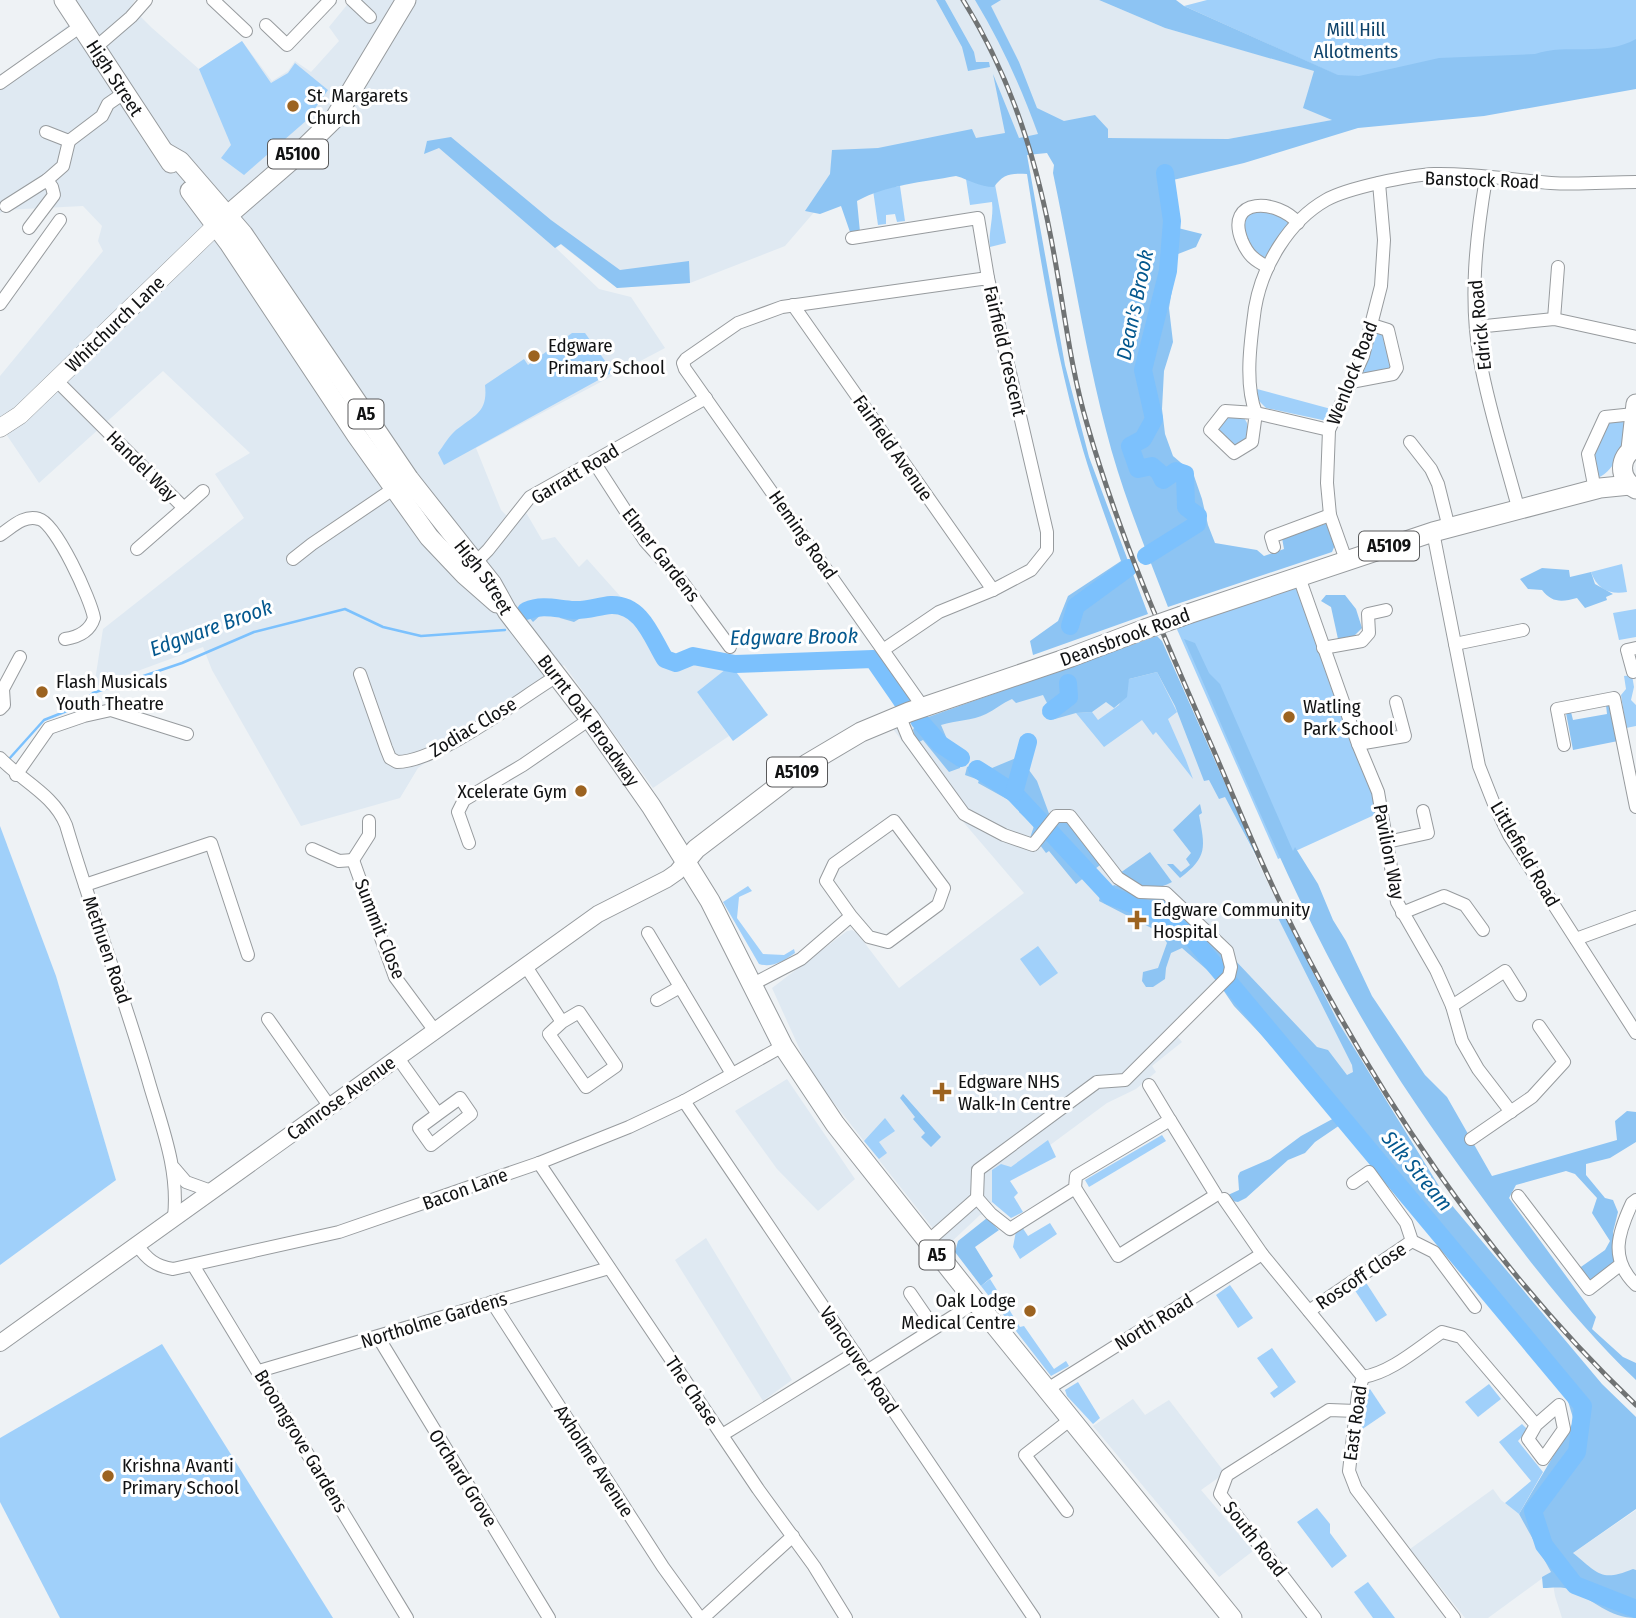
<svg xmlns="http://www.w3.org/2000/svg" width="1636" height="1618" viewBox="0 0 1636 1618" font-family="'Fira Sans Condensed',sans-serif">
<rect width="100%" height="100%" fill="#eef2f5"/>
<!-- built -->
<g fill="#dfe9f2">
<path d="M71,0h64l-4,7 21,21 47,41 43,-28 30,40 16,-10 7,-10 16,11 28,-31 -10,-14 22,-27h748l66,28 165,47 3,45 -105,19 -130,-1 -245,29 -68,79 -95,37 -73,5 -57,-44 -4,4 43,41 32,8 34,51 -189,100 25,62 12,12 11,-13 18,31 13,-3 24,30 8,-8 33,37 44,69 9,2 22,-6 36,4 -34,27 32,44 -76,52 -89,-123 -146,103 -18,30 -99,28 -89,-156 -9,-23 -109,40 9,-58 141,-111 -29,-44 35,-21 -87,-82 -124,112 -39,-58v-49l103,-125 -5,-10 4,-15 -19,-20 -78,4 -5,3v-136l80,-61z"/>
<path d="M1157,636l73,168 69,144 80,143 -35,16 -120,-123 -47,52 5,6 -30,24 4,6 -20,17 -29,14 -115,85v14l-7,12 -5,1 -33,31 -136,-172 -39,-86 75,-57 5,-1 5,3 42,55 125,-95 -59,-69 -72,-95z"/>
<path d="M787,1079l68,100 -37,32 -41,-42 -42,-58z"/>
<path d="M706,1238l86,142 -29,21 -88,-141z"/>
<path d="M1133,1399l12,16 24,-15 56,73 -24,17 52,61 -34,26 -126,-151z"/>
<path d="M1493,1489l8,11 18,14 30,52 24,-13 63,-43v108h-74l-7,-22 -4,-24 -63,46h-23l-55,-69z"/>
</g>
<!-- green -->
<g fill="#a0d0fa">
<path d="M1207,0h429v56l-286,25 -166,-75z"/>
<path d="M242,41l29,42 17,-10 7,-10 33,27 -21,30 -63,55 -23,-17 10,-13 -32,-76z"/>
<path d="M966,179h28l12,64 -16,4c-2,-15 4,-30 2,-45l-22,3z"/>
<path d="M900,186l5,35 -8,1 -2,-8 -9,1v9l-8,1 -5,-35z"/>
<path d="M1248,212h30l13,8 -29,41 -7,-4 -15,-37z"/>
<path d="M1376,330l10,7 5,34 -32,8z"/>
<path d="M572,333h13l28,39 -169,93 -6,-12c6,-8 11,-17 18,-23 19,-15 32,-18 29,-45l39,-26 4,6z"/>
<path d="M1257,389l74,20 -4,12 -61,-13 -8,-8z"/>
<path d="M1230,416h13l4,7 1,16 -9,7 -8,-2 -12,-12c0,-8 3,-13 11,-16z"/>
<path d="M1630,417c-2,20 -13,54 -33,61l-4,-22 15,-34z"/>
<path d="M1622,564l5,28c-18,3 -30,-3 -36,-20z"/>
<path d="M1299,577l84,234 -105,48 -106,-241z"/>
<path d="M1636,609v28l-17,3 -6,-27z"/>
<path d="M731,665l37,50 -35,26 -36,-49z"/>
<path d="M1157,672l20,40 -9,7 18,41 7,19 -37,-47 -3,3 -11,-15 -38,27 -28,-34 16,-1 6,8 21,-15 10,-26z"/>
<path d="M1632,675l2,12 -3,13 5,5v21l-10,2 -5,-33 5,-6 -2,-13z"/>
<path d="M0,826l56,150 60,204 -116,85z"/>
<path d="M748,886l4,5 -13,6 -2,21 26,36 21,1 10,-6 1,4c-11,8 -23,15 -36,11l-36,-62z"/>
<path d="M1038,946l20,27 -18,13 -20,-27z"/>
<path d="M885,1118l10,13 -16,11 8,11 -8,6 -15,-18z"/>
<path d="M1162,1135l4,6 -77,46 -4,-7z"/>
<path d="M1048,1140l8,17 -46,24 8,12 -4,4 9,15 -12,6 -19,-16v-32l9,-6 10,3z"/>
<path d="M1050,1223l7,11 -37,25 -7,-12 3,-16 6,-4 6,9z"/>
<path d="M990,1279l30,48 4,-1 30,43 12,-8 3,5 -18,10 -70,-90z"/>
<path d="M1365,1281l22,34 -11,7 -22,-33z"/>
<path d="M1230,1285l23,33 -15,10 -22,-33z"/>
<path d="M162,1344l171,274h-273l-60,-116v-64z"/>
<path d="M1272,1348l24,34 -22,16 -4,-5 8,-6 -21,-29z"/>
<path d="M1078,1382l22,36 -7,6 -26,-28 -2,-6z"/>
<path d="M1489,1384l12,15 -23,18 -13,-15z"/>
<path d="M1370,1389l16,24 -25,17 5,-38z"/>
<path d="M1522,1424l6,6 -10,11 25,31 -24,42 -14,-11 26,-22 -32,-39z"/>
<path d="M1317,1508l13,16v9l17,23 -15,12 -35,-46z"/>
<path d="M1368,1582l27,36h-22l-19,-26z"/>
</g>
<!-- forest -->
<g fill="#8dc4f3">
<path d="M936,0h9l29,52 2,10h13l1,5 -22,4 -6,-24z"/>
<path d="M975,0h26l-10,6 28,56 18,46 27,13 31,-6 13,14v9l120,1 104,-19 -29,-12 11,-37 -149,-43 -66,-28h77l8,6 154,69 21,1 80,-18 96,-4c32,-11 70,3 101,-15v50l-152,27 -126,12 -114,35 -71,17 1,47 28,7 -6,13 -18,7 -9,54 4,34 -9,29 -2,38 3,25 8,22 20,17 9,26 6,26 7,18 42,7 7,6 20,-7 -2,-11 46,-15 7,22 -3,7 -164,55c-22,-57 -47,-117 -62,-177 -22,-85 -35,-172 -53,-257l1,-8 -7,-12 -20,2 38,210 24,92 59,157 -115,41 -3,-14 28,-20 10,-25 53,-35c-13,-37 -27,-74 -38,-111 -26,-90 -42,-184 -56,-276 -16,-1 -24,0 -33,13 -15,0 -24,-7 -38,-11 -33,6 -70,9 -99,25l3,31h-10l-9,-26 -21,8 -15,-3 25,-37 2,-24 46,-2 94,-19 4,9 29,-5 -12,-59 26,64 19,-4c-17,-47 -37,-91 -63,-134z"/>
<path d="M451,137l100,83 69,50 69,-9 1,22 -73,5 -56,-44 -6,4 -116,-100 -15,6 3,-13z"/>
<path d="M1542,568l27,2 1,7 21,-5 4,12 18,10 -7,3 1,3 -22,8 -8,-10c-15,4 -25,5 -35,-8l-14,-1 -8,-10z"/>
<path d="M1326,595h19l11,14 6,19 -11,11h-13l-7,-32 -10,-6z"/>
<path d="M605,601l27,5 39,55 18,-9 55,8 18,1 41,-7 73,1 2,3 -51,4 -1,-3 -77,7 -54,-5 -22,6 -9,-1 -36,-51c-24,-5 -32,-6 -54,7l-14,-4 -4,-7 -12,1 -11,10 -12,-14 10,-4 55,1z"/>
<path d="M1157,636l5,5 100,226 -37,-70 -6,2 -10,-19 -5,1 -29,-75 -18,-34 -28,7 -2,18 -13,11 -8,-6 -14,10 -16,1 -21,6 -12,-24 -27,8 -4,-4c-10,4 -17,11 -26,15 -14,7 -30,6 -45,11l9,21 14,9 -4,13 -11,4 -26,-32 -6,3 -4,-13 4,-9z"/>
<path d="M1184,639l11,4 14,30 11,11 73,167 2,-4 23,37 15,36 13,21 26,55 53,79 22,22 45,79 125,-36 -2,-19 12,-10 9,1v30l-26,16 -24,6v11l19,23 8,2 5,12 -5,20 3,30 -27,22 -11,-15 27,-19 5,-9 -18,-28 5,-15 -22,-24 -9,-3 -50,14 -7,13 87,119 -4,12 31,28 13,6v17c-60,-57 -111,-124 -160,-191 -47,-64 -92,-129 -130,-199 -62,-113 -110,-234 -162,-351z"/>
<path d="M1611,704l7,37 -45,9 -7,-37 5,-1 2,8 34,-6 -1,-9z"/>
<path d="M1027,737l4,3v12l-5,14 11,15 14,38 -21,19 4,-12 -15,-14 2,-5 -43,-24 1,-3 -14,-5 2,-8c10,-4 15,-4 25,1l24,-10z"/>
<path d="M1200,804l2,9 -3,2c6,32 9,42 -19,63l-13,-14h6l8,8 9,-7 -4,-6 5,-6 -18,-23z"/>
<path d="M1056,822l13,1 31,42 -24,19 -27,-33 -3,2 -6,-8z"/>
<path d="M1150,852l22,30c-20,11 -35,4 -52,-9z"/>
<path d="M1114,885l72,19 13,7 -1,10 119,126 11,3 19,25 6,-3 -1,-7 -74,-147 7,-1 53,105 104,169 -3,-1 163,194 34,33v92l-63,44c26,21 28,29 60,16l3,1v48c-27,0 -42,-18 -65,-28 -8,-4 -19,-2 -28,-2l-1,-11 9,-5 -32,-58 55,-93 -7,-23 -224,-275 -28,19 -10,11 -17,7 -42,38 -8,4 -6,-1 -4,-6 11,-5 -1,-14 2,-4 30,-13 31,-23 37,-20 -104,-110 -21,-31 -31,-27 -11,5 -5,15 -1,11 -12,8h-7l-4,-6 1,-9 15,-4 9,-25 -6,-10 -62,-32 1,-5z"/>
<path d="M903,1094l38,43 -10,10 -10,-10 4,-4 -12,-14 2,-2 -15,-19z"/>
<path d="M987,1218l12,12 -24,17 18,29 -12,10 -26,-34 3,-11z"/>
</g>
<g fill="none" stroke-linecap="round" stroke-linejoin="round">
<!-- stream -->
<path stroke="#7cc1fd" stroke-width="2.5" d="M9,759l35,-39 33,-13 16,-14 89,-30 72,-31 91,-23 38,18 38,9 84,-6"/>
<!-- river -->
<g stroke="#7cc1fd" stroke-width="18">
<path d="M1146,556l51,-32 1,-8 -12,-9 -1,-33 -9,-3 -13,9 -4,-8 -7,-6 -14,3 -8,-23 13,-7 11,-20 -11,-49 25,-99 4,-50 -7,-48"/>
<path d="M526,611c17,-7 30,-2 48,-1 13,1 24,-4 37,-5 31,-1 41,33 54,54l11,4 17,-7 42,8 138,-5 29,42"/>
<path d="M1070,626l6,-20 52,-38"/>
<path d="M1051,711l18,-14 -1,-14"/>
<path d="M919,720l21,24 21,14"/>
<path d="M977,769l37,24 96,103 67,24 406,486 -6,46 -44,59 11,34 31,40 61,24"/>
<path d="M1014,793l14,-51"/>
</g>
<!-- minor casing -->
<g stroke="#979b9e" stroke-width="14">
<g id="minor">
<path d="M213,0l33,31"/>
<path d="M352,0l18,17"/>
<path d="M266,25l21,20 43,-45"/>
<path d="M95,48l36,-31 15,-17"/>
<path d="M0,83l81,-57"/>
<path d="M46,132l23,9 33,-25 6,-12 16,-11"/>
<path d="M1486,178c-10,60 -17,121 -6,182 9,50 26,102 39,151"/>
<path d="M6,206l41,-26 16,-14 6,-25"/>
<path d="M29,228l25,-33 -2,-8 -5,-7"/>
<path d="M852,238l126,-20 10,60"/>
<path d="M1268,267c-14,-7 -20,-12 -26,-26 -18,-45 36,-42 56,-18"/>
<path d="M0,304l60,-84"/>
<path d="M793,305l200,285"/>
<path d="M1554,319l4,-52"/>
<path d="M1476,327l78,-8 82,18"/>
<path d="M56,380l128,128 -47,41"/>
<path d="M1351,382l42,-8 4,-6 -9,-38 -16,-5"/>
<path d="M1225,411l31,2 -4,29 -18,11 -24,-23z"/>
<path d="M1329,430l-73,-17c-12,-29 -5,-75 -1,-105 7,-42 34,-87 71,-108 21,-12 84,-25 108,-26 39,-1 79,6 117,9 28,2 57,-1 85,-1"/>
<path d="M1410,442l21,27 7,15 11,44"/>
<path d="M594,462l51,79 38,42 47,64"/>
<path d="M1595,490l-7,-36 17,-37 29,-3"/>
<path d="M184,508l19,-17"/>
<path d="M1433,532l46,234 15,38 15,31 127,198"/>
<path d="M0,535c11,-7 24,-21 39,-16 17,4 52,81 55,99 -4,13 -16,19 -29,21"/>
<path d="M1274,547l-3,-10 59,-22"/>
<path d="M293,559l19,-15 87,-59"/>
<path d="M1346,560l-16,-45 -3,-32 2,-53 34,-74 18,-70 3,-46 -5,-57"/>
<path d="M471,567l17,-17 42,-53 176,-99"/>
<path d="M1299,577l59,167 20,48 19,110 39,68 16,36 10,35 16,28 33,43"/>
<path d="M1455,644l68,-14"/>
<path d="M1323,648l39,-7 7,-8 -1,-19 18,-4"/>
<path d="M883,650l56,-38 54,-22 38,-20 16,-20v-18l-59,-254 -206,29 -44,16 -52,36 -3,4 2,6 238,338"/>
<path d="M1633,672l-6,-22 9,-2"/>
<path d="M360,674l26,74 4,10 7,4c41,0 122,-63 160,-86"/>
<path d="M0,709l4,-4 -1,-16 17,-32"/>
<path d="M899,715l9,22 56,77 40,21 29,10 23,-29h14l48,62 22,14 26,1 61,58 4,16 -2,9 -104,104 -28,2 -119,88 -1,28 -50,44"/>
<path d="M1358,744l47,-8 -9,-34"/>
<path d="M1564,745l-7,-36 57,-11 22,109"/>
<path d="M0,758c22,23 54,37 66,67 26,88 59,173 84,261 13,44 29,85 24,131"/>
<path d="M16,775l33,-47 35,-12 27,-6 76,24"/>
<path d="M1387,842l41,-9 -5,-22"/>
<path d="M469,843l-11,-31 6,-12 59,-35 67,-46"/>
<path d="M312,849l27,12 14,-1"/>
<path d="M353,860l42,117 40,54"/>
<path d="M353,860l16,-25v-14"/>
<path d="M85,885l126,-42 37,112"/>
<path d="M1402,913l42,-17 21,9 18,25"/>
<path d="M648,933l84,141"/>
<path d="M1576,939l60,-22"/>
<path d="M525,965l37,57 -13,12 37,53 30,-21 -37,-54 -17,10"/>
<path d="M753,984l48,-25 50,-43 -25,-35 8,-17 60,-43 50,67 -6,17 -50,37 -19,-5 -18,-21"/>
<path d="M657,1000l23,-13"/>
<path d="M1452,1006l53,-35 15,24"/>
<path d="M268,1019l62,88"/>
<path d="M398,1058l40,56 -19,14 12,17 40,-31 -11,-16 -22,16"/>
<path d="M684,1101l350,517"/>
<path d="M1471,1139l61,-42 32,-35 -25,-36"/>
<path d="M539,1163l219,326 56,77 32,52"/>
<path d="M174,1168l12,14 25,9"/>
<path d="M1353,1183l16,-11 37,51 6,18 22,11 41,55"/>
<path d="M1075,1188l43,68 98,-61 -46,-75"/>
<path d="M1518,1196l71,93 31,-24"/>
<path d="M977,1198l14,16 19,15 65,-41 1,-12 94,-56 -21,-35"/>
<path d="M1224,1199l38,55 101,123 -5,17 -9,77 7,18 98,129"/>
<path d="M1636,1200l-4,3c-14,30 -23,56 4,82"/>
<path d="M137,1245c10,14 18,21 36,24l166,-37 200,-69 90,-36 55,-26 99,-55"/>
<path d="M193,1265l214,353"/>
<path d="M910,1293l24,35"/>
<path d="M492,1302l171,265 37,51"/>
<path d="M1309,1311l103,-70"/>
<path d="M378,1337l171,281"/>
<path d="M259,1371l350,-103"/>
<path d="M867,1371l109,-69"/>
<path d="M1363,1377c29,-5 55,-29 79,-45l19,5 75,88 23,-20 5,24 -21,30 -15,-20 8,-14"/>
<path d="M1046,1390l216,-136"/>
<path d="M722,1435l133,-82"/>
<path d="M1067,1511l-42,-56 46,-36"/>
<path d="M703,1618l90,-82"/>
<path d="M1315,1618l-95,-124 7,-19 102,-65 27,1"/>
</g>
</g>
<!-- tertiary casing -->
<g stroke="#979b9e" stroke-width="18">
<path id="tertiary" d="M0,1343l598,-429 69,-35 10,-7 9,-11"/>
</g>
<!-- secondary casing -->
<g stroke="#979b9e" stroke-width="19">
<path id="secondary" d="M0,428l20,-13 204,-197"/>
</g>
<!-- primary casing -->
<g stroke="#979b9e" stroke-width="21">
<g id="primary">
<path id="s1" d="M64,0l107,163"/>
<path id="s2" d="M166,153l14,8 63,73 166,245 83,105 15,27 83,108 61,87 59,95 73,145 52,78 141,178 256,316"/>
<path d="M190,191l39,52 128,193 72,101 35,37 33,29"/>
<path d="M227,216l68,-59 40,-39 71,-118"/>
<path d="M1636,447c-18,10 -18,32 0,42"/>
<path d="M1631,449l5,-45"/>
<path d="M1182,616l251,-84 167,-44 30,-3"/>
<path d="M686,861l10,-12 111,-85 54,-32 48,-20 162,-55 74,-28"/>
</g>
</g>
<!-- minor -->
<use href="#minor" stroke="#fff" stroke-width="12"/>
<!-- tertiary -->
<use href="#tertiary" stroke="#fff" stroke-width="16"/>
<!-- secondary -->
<use href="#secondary" stroke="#fff" stroke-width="18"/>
<!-- primary -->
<use href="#primary" stroke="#fff" stroke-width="19"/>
<!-- rail casing -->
<g stroke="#707374" stroke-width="5">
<path id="rail" d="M963,0c50,80 76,167 92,260 10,55 16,110 32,164 32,112 79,218 126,325 22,51 43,103 67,153 88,182 209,363 356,503"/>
</g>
<!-- rail -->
<use href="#rail" stroke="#fff" stroke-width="2.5" stroke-dasharray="8" stroke-linecap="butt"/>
<!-- primary-bridge casing -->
<g stroke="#979b9e" stroke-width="21" stroke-linecap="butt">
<path id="primary-bridge" d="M1145,629l37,-13"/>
</g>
<!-- primary-bridge -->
<use href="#primary-bridge" stroke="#fff" stroke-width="19"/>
</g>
<!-- markers -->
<g fill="#9c6320" stroke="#fff" stroke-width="2.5">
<circle cx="293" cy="106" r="7"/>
<circle cx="534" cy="356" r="7"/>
<circle cx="42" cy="692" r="7"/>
<circle cx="1289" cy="717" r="7"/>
<circle cx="581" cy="791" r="7"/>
<path d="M1133.5 909.5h7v7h7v7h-7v7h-7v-7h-7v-7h7z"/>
<path d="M938.5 1081.5h7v7h7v7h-7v7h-7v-7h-7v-7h7z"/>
<circle cx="1030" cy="1311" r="7"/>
<circle cx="108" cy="1476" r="7"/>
</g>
<g text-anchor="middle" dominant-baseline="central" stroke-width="6" stroke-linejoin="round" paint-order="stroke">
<!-- shield labels -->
<g fill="#fff" stroke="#58595a" stroke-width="2">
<rect x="268" y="139.5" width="60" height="29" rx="5"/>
<rect x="348.5" y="399.5" width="35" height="29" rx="5"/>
<rect x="1359" y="531.5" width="60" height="29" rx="5"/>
<rect x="767" y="757.5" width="60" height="29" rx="5"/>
<rect x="919.5" y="1240.5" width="35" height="29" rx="5"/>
</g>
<g font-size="18" font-weight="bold" fill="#111213">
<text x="298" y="154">A5100</text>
<text x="366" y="414">A5</text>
<text x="1389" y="546">A5109</text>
<text x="797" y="772">A5109</text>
<text x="937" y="1255">A5</text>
</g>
<!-- park labels -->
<g font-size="19" fill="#0f436a" stroke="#fff">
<text x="1356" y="29">Mill Hill<tspan x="1356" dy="22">Allotments</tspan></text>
</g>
<!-- street labels -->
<g font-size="19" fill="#111213" stroke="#fff">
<text stroke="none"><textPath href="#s1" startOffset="93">High Street</textPath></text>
<text transform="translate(1482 180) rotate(2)">Banstock Road</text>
<text transform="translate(115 324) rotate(-44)">Whitchurch Lane</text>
<text transform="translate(1480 325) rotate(-96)">Edrick Road</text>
<text transform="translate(1005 351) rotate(77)">Fairfield Crescent</text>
<text transform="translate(1352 373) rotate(-69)">Wenlock Road</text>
<text transform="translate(893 448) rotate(55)">Fairfield Avenue</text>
<text transform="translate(142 466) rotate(45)">Handel Way</text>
<text transform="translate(575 474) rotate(-31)">Garratt Road</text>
<text transform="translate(803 535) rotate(55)">Heming Road</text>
<text transform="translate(661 555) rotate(52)">Elmer Gardens</text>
<text stroke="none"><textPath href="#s2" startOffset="532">High Street</textPath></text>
<text transform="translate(1125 637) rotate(-20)">Deansbrook Road</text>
<text stroke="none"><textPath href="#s2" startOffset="710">Burnt Oak Broadway</textPath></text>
<text transform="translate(473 727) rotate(-31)">Zodiac Close</text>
<text transform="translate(1389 852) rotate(79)">Pavilion Way</text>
<text transform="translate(1525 854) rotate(60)">Littlefield Road</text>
<text transform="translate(380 929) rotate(68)">Summit Close</text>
<text transform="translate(107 950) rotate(71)">Methuen Road</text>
<text transform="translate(341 1098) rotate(-36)">Camrose Avenue</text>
<text transform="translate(465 1189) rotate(-20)">Bacon Lane</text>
<text transform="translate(1361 1276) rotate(-34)">Roscoff Close</text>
<text transform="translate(434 1320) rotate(-17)">Northolme Gardens</text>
<text transform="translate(1154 1322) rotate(-32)">North Road</text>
<text transform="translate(859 1360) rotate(56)">Vancouver Road</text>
<text transform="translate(692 1391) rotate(56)">The Chase</text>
<text transform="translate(1355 1423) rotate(-82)">East Road</text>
<text transform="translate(301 1441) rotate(59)">Broomgrove Gardens</text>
<text transform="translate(594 1461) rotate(57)">Axholme Avenue</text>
<text transform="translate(463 1478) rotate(58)">Orchard Grove</text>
<text transform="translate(1255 1539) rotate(52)">South Road</text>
</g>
<!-- poi labels -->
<g font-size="19" fill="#111213" stroke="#fff" text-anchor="start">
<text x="307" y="95">St. Margarets<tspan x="307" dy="22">Church</tspan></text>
<text x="548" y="345">Edgware<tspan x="548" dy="22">Primary School</tspan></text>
<text x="56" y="681">Flash Musicals<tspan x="56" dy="22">Youth Theatre</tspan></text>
<text x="1303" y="706">Watling<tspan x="1303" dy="22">Park School</tspan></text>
<text x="567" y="791" text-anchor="end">Xcelerate Gym</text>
<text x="1153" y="909">Edgware Community<tspan x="1153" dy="22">Hospital</tspan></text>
<text x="958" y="1081">Edgware NHS<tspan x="958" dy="22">Walk-In Centre</tspan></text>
<text x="1016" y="1300" text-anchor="end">Oak Lodge<tspan x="1016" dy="22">Medical Centre</tspan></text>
<text x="122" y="1465">Krishna Avanti<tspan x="122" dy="22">Primary School</tspan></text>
</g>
<!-- water labels -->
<g font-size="21" font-style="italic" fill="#04588e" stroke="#fff">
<text transform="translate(1135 305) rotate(-78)">Dean's Brook</text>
<text transform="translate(211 628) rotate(-20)">Edgware Brook</text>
<text transform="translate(794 637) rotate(-1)">Edgware Brook</text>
<text transform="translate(1417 1171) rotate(50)">Silk Stream</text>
</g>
</g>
</svg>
